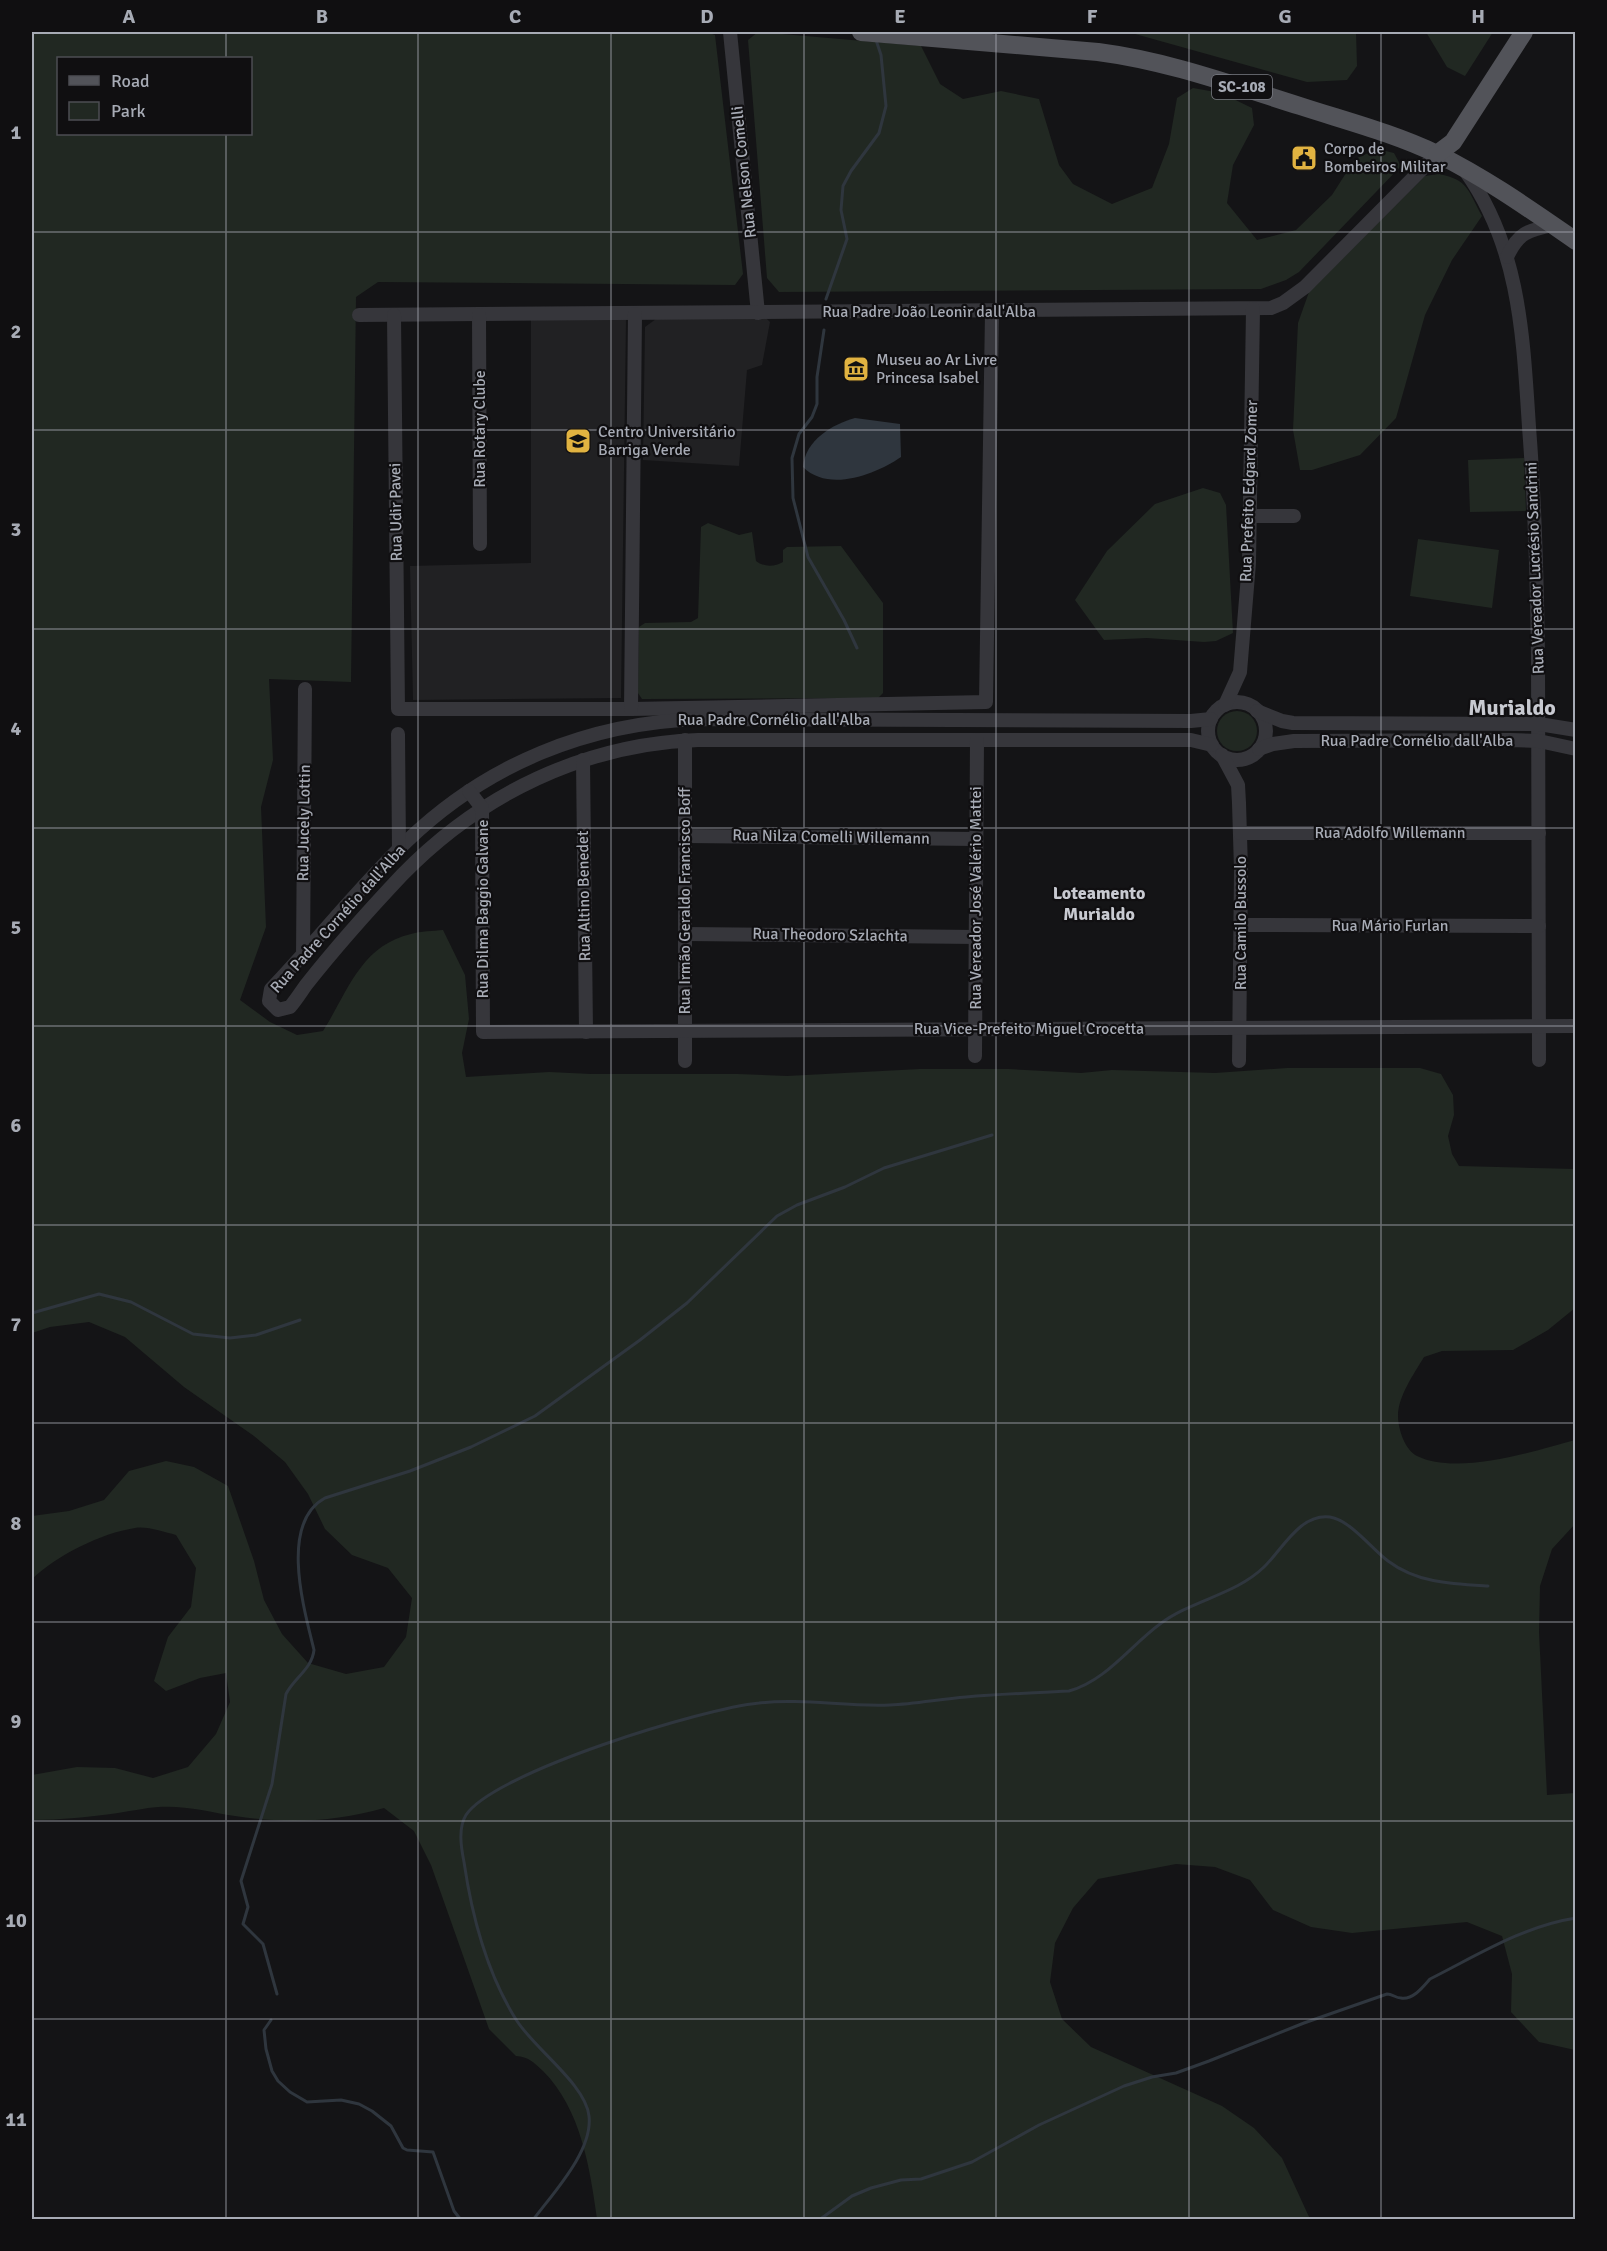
<svg xmlns="http://www.w3.org/2000/svg" width="1607" height="2251" viewBox="0 0 1607 2251" font-family="Signika,sans-serif">
<rect width="100%" height="100%" fill="#141416"/>
<!-- built -->
<g fill="#212123">
<path d="M765,317l5,5 -8,43 -15,5 -8,96 -96,-6 2,-133 11,-8z"/>
<path d="M531,319h95l-5,379 -208,2 -3,-134 121,-3z"/>
</g>
<!-- green -->
<g fill="#212822" fill-rule="evenodd">
<path d="M32,32h675l8,3 28,239 -8,11 -357,-3 -22,15 -5,385 -82,-3 4,81 -12,47 5,120 -26,73 30,22 27,13 26,-4c25,-39 37,-85 88,-97 10,-3 22,-3 32,-4l22,45 4,44 -7,34 4,24 83,-5 42,2h146l50,2 133,-7h88l73,4 31,-3 103,3 72,-5h133l21,6 12,21 1,20 -6,21 4,18 7,12 116,3v139l-27,22 -35,20 -71,1 -18,6c-10,17 -26,39 -26,59 0,13 7,34 19,40 40,20 118,-5 158,-16v84l-23,25 -12,37 -1,46 8,163 28,-2v257l-36,-8 -28,-30 1,-38 -10,-38 -35,-14 -115,11 -41,-6 -38,-17 -23,-30 -35,-13 -39,-3 -78,15 -25,29 -18,35 -5,39 12,37 29,28 131,59 32,22 28,30 28,61h-713c-7,-51 -16,-110 -54,-148 -10,-9 -14,-14 -27,-15l-27,-27 -58,-164 -17,-34 -30,-23c-48,14 -99,16 -149,8 -25,-4 -51,-11 -77,-9 -13,1 -27,4 -40,6 -29,4 -57,7 -86,7v-45l45,-8 38,1 38,10 35,-11 28,-33 14,-32 -4,-29 -26,5 -34,13 -12,-10 14,-44 23,-30 5,-39 -20,-33c-12,-3 -29,-9 -41,-7 -34,5 -79,28 -103,51v-63l37,-5 35,-11 25,-29 37,-10 28,6 34,19 26,75 10,39 18,34 26,29 38,11 38,-7 22,-30 6,-39 -24,-30 -36,-13 -27,-26 -17,-35 -23,-32 -31,-26 -70,-49 -59,-50 -36,-15 -39,5 -18,6zM58,58h192v76h-192z"/>
<path d="M758,32l163,14 19,38 23,15 38,-8 38,8 20,66 14,19 39,20 40,-16 17,-44 8,-46 16,-10 28,5 31,15 2,17 -21,40 -6,38 30,37 39,-10 36,-35 23,-36 22,-10 17,4 7,13 -102,106 -13,8 -25,9 -482,3 -12,-14 -19,-238z"/>
<path d="M1128,32h228l1,34 -10,14 -40,2z"/>
<path d="M1426,32h67l-28,44 -18,-9z"/>
<path d="M1439,174c30,6 29,17 43,42l-30,44 -27,55 -29,103 -36,37 -48,15h-12l-7,-40 5,-107 11,-31 116,-116z"/>
<path d="M1524,458l2,53 -56,1 -2,-52z"/>
<path d="M1203,488l17,5 6,12 7,128 -17,8 -12,1 -57,-4 -43,2 -29,-40 32,-49 48,-47z"/>
<path d="M708,523l31,12 13,-3 4,29c7,6 19,6 27,1v-12l4,-3 54,-1 42,57v90l-5,5 -236,1 -4,-6 1,-66 6,-4 46,-1 7,-4 3,-91z"/>
<path d="M1418,539l81,11 -7,58 -82,-12z"/>
<circle cx="1237" cy="731" r="20"/>
</g>
<!-- water -->
<path fill="#2f363e" d="M855,418l45,6 1,33c-25,17 -72,36 -98,10 2,-27 30,-43 52,-49z"/>
<g fill="none" stroke-linecap="round" stroke-linejoin="round">
<!-- stream -->
<g stroke="#2f363e" stroke-width="3">
<path d="M826,299l21,-60 -6,-29 2,-24 8,-15 28,-38 7,-27 -5,-51 -5,-15"/>
<path d="M824,330l-7,47v27l-5,13 -13,17 -7,24 1,40 15,59 36,63 13,28"/>
<path d="M32,1313l67,-19 32,8 62,32 37,4 26,-3 44,-15"/>
<path d="M277,1994l-14,-50 -20,-20 5,-17 -7,-26 31,-97 14,-90c8,-16 26,-25 28,-44 -10,-41 -35,-127 11,-152l85,-27 61,-24 64,-31 105,-76 47,-37 90,-87 20,-11 48,-18 39,-19 108,-33"/>
<path d="M271,2020l-7,10 2,19 6,22 6,10 12,11 17,10 34,-2 18,4 13,7 19,15 12,22 4,2 26,2 21,59 7,9"/>
<path d="M533,2220c20,-27 60,-69 56,-104 -3,-31 -54,-67 -72,-95 -30,-47 -45,-104 -53,-159 -3,-15 -6,-34 2,-47 28,-43 239,-107 293,-112 43,-5 87,4 131,2 25,-1 50,-6 76,-8 34,-3 69,-4 103,-6 37,-10 62,-46 91,-67 32,-24 75,-29 104,-57 18,-17 36,-54 66,-50 20,3 42,32 58,44 29,22 64,23 100,25"/>
<path d="M819,2220l33,-24 19,-8 30,-8 20,-1 51,-17 67,-37 85,-39 28,-9 24,-4 33,-12 95,-38 83,-29c6,0 8,4 14,4 12,2 22,-11 29,-19 46,-23 93,-53 146,-61"/>
</g>
<!-- minor -->
<g stroke="#36363b" stroke-width="14">
<path d="M730,32l28,281"/>
<path d="M1466,172c54,76 57,164 63,255 6,77 8,153 9,230 1,135 1,269 1,403"/>
<path d="M1507,257c11,-24 21,-27 46,-32"/>
<path d="M359,315l912,-7 12,-5 22,-16 132,-133"/>
<path d="M394,315l4,394h233l355,-7 6,-390"/>
<path d="M479,315l1,229"/>
<path d="M1251,516h43"/>
<circle cx="1237" cy="731" r="29"/>
<path d="M1225,705l15,-33 9,-109 4,-254"/>
<path d="M631,709l4,-395"/>
<path d="M1257,711l25,10 11,2 246,1 37,6"/>
<path d="M1211,719l-20,2 -492,-2c-111,4 -212,45 -292,122 -48,46 -90,100 -136,148l-2,12 9,9 12,-3c6,-7 11,-15 16,-22 30,-38 63,-75 96,-110 79,-81 182,-131 296,-135h493l21,5"/>
<path d="M398,734l1,115"/>
<path d="M685,740v321"/>
<path d="M1259,749l14,-5 21,-3 216,-1 29,1 37,8"/>
<path d="M1222,755l16,30 1,18 2,66 -2,192"/>
<path d="M583,760l3,272"/>
<path d="M469,791l13,17 1,224 1093,-6"/>
<path d="M1240,833h299"/>
<path d="M685,836l291,3"/>
<path d="M1241,925l298,1"/>
<path d="M685,934l291,3"/>
<path d="M303,956l2,-267"/>
<path d="M975,1056l2,-316"/>
</g>
<!-- major -->
<g stroke="#525359" stroke-width="18">
<path d="M861,32l237,20c70,9 135,33 202,54 46,15 93,27 137,48 49,24 94,56 139,87"/>
<path d="M1437,154l16,-12 71,-110"/>
</g>
</g>
<!-- grid -->
<path fill="none" stroke="#a7abb5" stroke-width="1.5" stroke-opacity="0.55" d="M226,32v26M418,32v2188M611,32v2188M804,32v2188M996,32v2188M1189,32v2188M1381,32v2188M226,134v2086M32,232h1544M32,430h1544M32,629h1544M32,828h1544M32,1026h1544M32,1225h1544M32,1423h1544M32,1622h1544M32,1821h1544M32,2019h1544"/>
<!-- icons -->
<defs>
<g id="civic-square" transform="scale(1.35)"><rect x="-9" y="-9" width="18" height="18" rx="4" fill="#e1b341" stroke="#100f11"/><path d="M-.6-6.5H3V-4.5H.6V-3L4-1V1h2V6H-6V1h2V-1L-.6-3ZM-1.2 2.5V6h2.4V2.5Z" fill="#111"/></g>
<g id="museum-square" transform="scale(1.35)"><rect x="-9" y="-9" width="18" height="18" rx="4" fill="#e1b341" stroke="#100f11"/><path d="M0-6L6-3V-2H-6V-3ZM-5-1h2V3h-2ZM-1-1h2V3h-2ZM3-1h2V3H3ZM-6 4H6V6H-6Z" fill="#111"/></g>
<g id="university-square" transform="scale(1.35)"><rect x="-9" y="-9" width="18" height="18" rx="4" fill="#e1b341" stroke="#100f11"/><path d="M0-5L7-2L0 1L-7-2ZM-4 1L0 2.5L4 1V4Q0 6-4 4Z" fill="#111"/></g>
</defs>
<g fill-rule="evenodd">
<use href="#civic-square" x="1304" y="158"/>
<use href="#museum-square" x="856" y="369"/>
<use href="#university-square" x="578" y="441"/>
</g>
<g text-anchor="middle" dominant-baseline="central" stroke-width="4.5" stroke-linejoin="round" paint-order="stroke">
<!-- shield labels -->
<rect fill="#100f11" stroke="#7a7c84" stroke-width="1.5" x="1212" y="75" width="60" height="24" rx="4.5"/>
<g font-size="15" font-weight="bold" fill="#a7abb5">
<text x="1242" y="87">SC-108</text>
</g>
<!-- poi labels -->
<g font-size="16" fill="#a7abb5" stroke="#100f11" text-anchor="start">
<text x="1324" y="149">Corpo de<tspan x="1324" dy="18">Bombeiros Militar</tspan></text>
<text x="876" y="360">Museu ao Ar Livre<tspan x="876" dy="18">Princesa Isabel</tspan></text>
<text x="598" y="432">Centro Universitário<tspan x="598" dy="18">Barriga Verde</tspan></text>
</g>
<!-- street labels -->
<g font-size="16" fill="#a7abb5" stroke="#100f11">
<text transform="translate(744 172) rotate(-96)">Rua Nelson Comelli</text>
<text x="929" y="312">Rua Padre João Leonir dall'Alba</text>
<text transform="translate(480 429) rotate(-90)">Rua Rotary Clube</text>
<text transform="translate(1249 491) rotate(-88)">Rua Prefeito Edgard Zomer</text>
<text transform="translate(396 512) rotate(-91)">Rua Udir Pavei</text>
<text transform="translate(1535 568) rotate(-92)">Rua Vereador Lucrésio Sandrini</text>
<text x="774" y="720">Rua Padre Cornélio dall'Alba</text>
<text x="1417" y="741">Rua Padre Cornélio dall'Alba</text>
<text transform="translate(304 823) rotate(-89)">Rua Jucely Lottin</text>
<text x="1390" y="833">Rua Adolfo Willemann</text>
<text transform="translate(831 837) rotate(1)">Rua Nilza Comelli Willemann</text>
<text transform="translate(584 896) rotate(-91)">Rua Altino Benedet</text>
<text transform="translate(976 898) rotate(-90)">Rua Vereador José Valério Mattei</text>
<text transform="translate(685 901) rotate(-90)">Rua Irmão Geraldo Francisco Boff</text>
<text transform="translate(483 909) rotate(-90)">Rua Dilma Baggio Galvane</text>
<text transform="translate(338 919) rotate(-48)">Rua Padre Cornélio dall'Alba</text>
<text transform="translate(1241 923) rotate(-90)">Rua Camilo Bussolo</text>
<text x="1390" y="926">Rua Mário Furlan</text>
<text transform="translate(830 935) rotate(1)">Rua Theodoro Szlachta</text>
<text x="1029" y="1029">Rua Vice-Prefeito Miguel Crocetta</text>
</g>
<!-- neighbourhood labels -->
<g font-size="18" font-weight="bold" fill="#c8cad1" stroke="#100f11">
<text x="1099" y="893">Loteamento<tspan x="1099" dy="21">Murialdo</tspan></text>
</g>
<!-- district labels -->
<g font-size="22" font-weight="bold" fill="#c8cad1" stroke="#100f11">
<text x="1512" y="707">Murialdo</text>
</g>
</g>
<!-- border -->
<rect width="1607" height="2251" fill="none" stroke="#100f11" stroke-width="66"/>
<!-- legend -->
<rect x="57" y="57" width="195" height="78" fill="#100f11" stroke="#4c4d53" stroke-width="1.5"/>
<rect x="69" y="76" width="30" height="9" fill="#525359" stroke="#4c4d53" stroke-width="1.5"/>
<text x="111" y="87" font-size="18" fill="#a7abb5">Road</text>
<rect x="69" y="102" width="30" height="18" fill="#212822" stroke="#4c4d53" stroke-width="1.5"/>
<text x="111" y="117" font-size="18" fill="#a7abb5">Park</text>
<rect x="33" y="33" width="1541" height="2185" fill="none" stroke="#a7abb5" stroke-width="2"/>
<g font-size="20" text-anchor="middle" font-weight="bold" fill="#a7abb5">
<text x="129" y="23">A</text>
<text x="322" y="23">B</text>
<text x="515" y="23">C</text>
<text x="707" y="23">D</text>
<text x="900" y="23">E</text>
<text x="1092" y="23">F</text>
<text x="1285" y="23">G</text>
<text x="1478" y="23">H</text>
<text x="16" y="139">1</text>
<text x="16" y="338">2</text>
<text x="16" y="536">3</text>
<text x="16" y="735">4</text>
<text x="16" y="934">5</text>
<text x="16" y="1132">6</text>
<text x="16" y="1331">7</text>
<text x="16" y="1530">8</text>
<text x="16" y="1728">9</text>
<text x="16" y="1927">10</text>
<text x="16" y="2126">11</text>
</g>
</svg>
